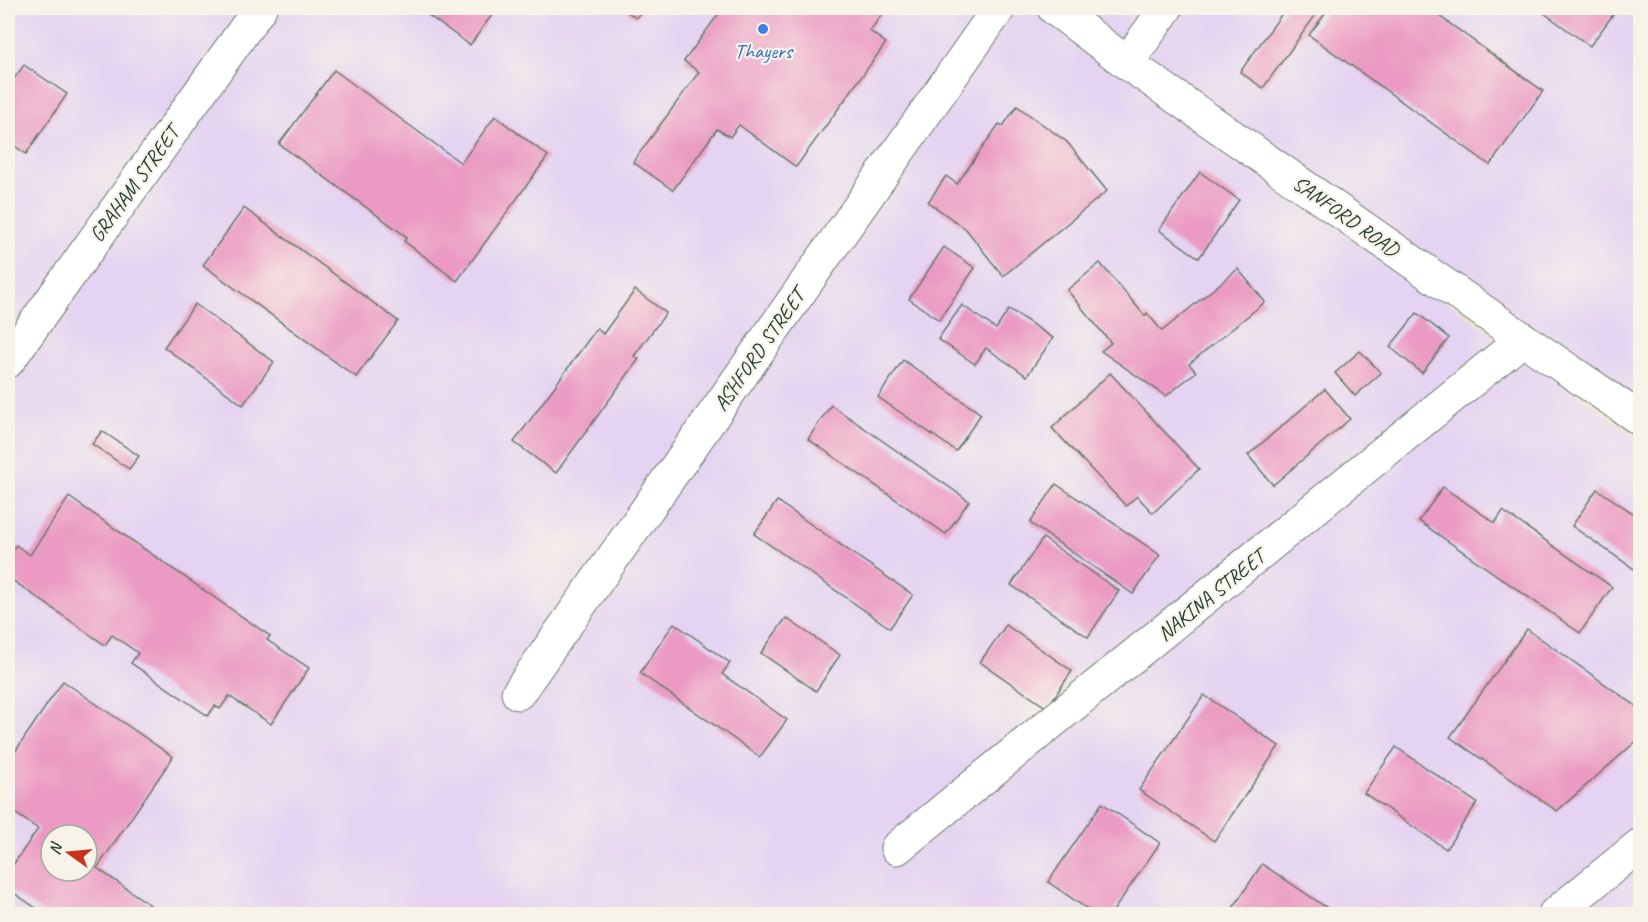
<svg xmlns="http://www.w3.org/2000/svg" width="1648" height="922" viewBox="0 0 1648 922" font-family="Caveat,sans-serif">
<rect width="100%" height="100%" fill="#f7f3e8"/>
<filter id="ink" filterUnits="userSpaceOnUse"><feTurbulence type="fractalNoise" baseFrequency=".0167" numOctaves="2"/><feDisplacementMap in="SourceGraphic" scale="12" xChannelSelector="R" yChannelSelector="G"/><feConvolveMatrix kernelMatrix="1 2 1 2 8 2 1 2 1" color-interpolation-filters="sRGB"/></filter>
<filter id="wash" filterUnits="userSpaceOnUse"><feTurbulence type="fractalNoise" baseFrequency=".008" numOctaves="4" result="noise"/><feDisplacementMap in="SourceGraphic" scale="24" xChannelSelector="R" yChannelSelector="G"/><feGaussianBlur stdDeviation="1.35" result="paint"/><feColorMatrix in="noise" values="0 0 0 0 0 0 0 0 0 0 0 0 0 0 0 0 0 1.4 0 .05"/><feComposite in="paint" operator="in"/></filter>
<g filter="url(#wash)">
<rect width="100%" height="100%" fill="#eee6cb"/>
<!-- built -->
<g fill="#e4d3f2" fill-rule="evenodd">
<path d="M8,8h1026l606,431v388l-109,87h-1523zM51,835h36v36h-36z"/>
<path d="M1069,8h571v409z"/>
<path d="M1640,866v48h-58z"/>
</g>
<g id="blocks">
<!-- building -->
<g fill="#eb9bc3" fill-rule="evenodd">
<path d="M418,8h79l-27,37z"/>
<path d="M622,8h22l-8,10z"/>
<path d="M723,8h150l9,6 -12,17 16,12 -90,124 -57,-42 -9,12 -13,-8 -44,61 -40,-28 66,-90 -15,-11z"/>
<path d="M1286,8h18l11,8 -52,72 -23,-16z"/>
<path d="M1329,8h99l115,83 -53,74 -181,-130z"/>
<path d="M1537,8h81l-28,38z"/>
<path d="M24,65l43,29 -41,60 -18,-13v-67l6,5z"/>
<path d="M334,70l127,93 34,-47 53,40 -91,125 -53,-40 3,-4 -128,-93z"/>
<path d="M1017,106l50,36 40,49 -104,85 -37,-47 -38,-27 18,-26 11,8 42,-60 4,2z"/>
<path d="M1200,172l39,28 -40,58 -40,-28z"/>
<path d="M244,208l154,113 -42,56 -153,-112z"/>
<path d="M944,247l31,21 -36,52 -30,-21z"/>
<path d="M1100,263l45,53 2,-3 15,18 76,-62 27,33 -76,62 7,8 -30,24 -65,-45 10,-8 -44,-53z"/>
<path d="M635,290l31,23 -32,43 5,3 -83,114 -42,-31 83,-114 6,6z"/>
<path d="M195,304l79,58 -31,43 -79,-58z"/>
<path d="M962,305l34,24 13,-20 44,29 -26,38 -41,-28 -11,16 -37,-25z"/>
<path d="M1417,313l32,25 -27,35 -32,-26z"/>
<path d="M1360,351l21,22 -26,23 -20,-23z"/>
<path d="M903,360l78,54 -25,37 -78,-54z"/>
<path d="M1110,373l89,96 -46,44 -16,-17 -11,10 -74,-78z"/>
<path d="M1325,389l25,30 -77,66 -25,-30z"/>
<path d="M831,405l138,96 -23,33 -138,-95z"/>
<path d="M102,431l37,25 -10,13 -37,-25z"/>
<path d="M1056,484l104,71 -27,39 -103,-71z"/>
<path d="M1443,487l52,36 8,-12 109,76 -32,46 -161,-112z"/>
<path d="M1597,489l43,29v55l-68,-47z"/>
<path d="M69,497l201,139 -3,4 42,28 -38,56 -42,-28 -9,13 -5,-3 -7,10 -77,-53 7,-10 -26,-18 -7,10 -97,-68v-19l8,-13 14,10z"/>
<path d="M777,501l136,94 -23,33 -136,-94z"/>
<path d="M1043,538l76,53 -31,46 -77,-52z"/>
<path d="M786,618l54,37 -24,36 -55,-38z"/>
<path d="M674,623l56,40 -8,11 65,46 -27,37 -120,-84z"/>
<path d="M1006,625l66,46 -25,37 -67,-46z"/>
<path d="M1527,629l113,80v29l-83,73 -107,-74z"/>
<path d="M63,681l110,76 -76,111 53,37 -6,9h-99l-37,-25v-17l30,-43 -30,-21v-46zM51,835h36v36h-36z"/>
<path d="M1204,695l75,51 -65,95 -75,-51z"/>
<path d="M1396,747l81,56 -31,46 -82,-56z"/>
<path d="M1102,803l58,40 -49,71h-16l-47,-32z"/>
<path d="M1262,864l74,50h-107z"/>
</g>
</g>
</g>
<g filter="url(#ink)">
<use href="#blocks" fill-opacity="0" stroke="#677869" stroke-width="1.5"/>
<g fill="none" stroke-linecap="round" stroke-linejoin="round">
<!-- street casing -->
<g stroke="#677869" stroke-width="35">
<g id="street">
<path d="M1054,8l73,55 396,276 117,80"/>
<path d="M1127,63l39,-55"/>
<path d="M8,361l252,-353"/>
<path d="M518,693l481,-685"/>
<path d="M897,848l626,-509"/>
<path d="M1555,914l85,-69"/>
</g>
</g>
<!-- street -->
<use href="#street" stroke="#fff" stroke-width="33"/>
</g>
</g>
<!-- markers -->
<circle fill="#3f7fe0" stroke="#f7f3e8" stroke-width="2" cx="763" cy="29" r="6"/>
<g text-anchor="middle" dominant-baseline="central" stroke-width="4.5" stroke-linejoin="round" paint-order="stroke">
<!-- shop labels -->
<g font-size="21" fill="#366cbe" stroke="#f7f3e8">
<text x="763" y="51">Thayers</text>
</g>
<!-- street labels -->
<g font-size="21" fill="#1f3d34" stroke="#f7f3e8">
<text transform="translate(134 184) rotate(-54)">GRAHAM STREET</text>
<text transform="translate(1346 216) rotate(35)">SANFORD ROAD</text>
<text transform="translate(759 350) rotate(-55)">ASHFORD STREET</text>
<text transform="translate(1211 595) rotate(-39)">NAKINA STREET</text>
</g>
</g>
<!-- margin -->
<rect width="1648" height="922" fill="none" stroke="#f7f3e8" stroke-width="30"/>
<!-- north arrow -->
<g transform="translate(69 853) rotate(285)"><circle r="28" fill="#f7f3e8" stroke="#a1aaa0" stroke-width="1.5"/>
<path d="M0-4.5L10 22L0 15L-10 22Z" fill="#c8321e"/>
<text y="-9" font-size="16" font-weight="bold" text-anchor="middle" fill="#1f3d34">N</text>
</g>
</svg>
